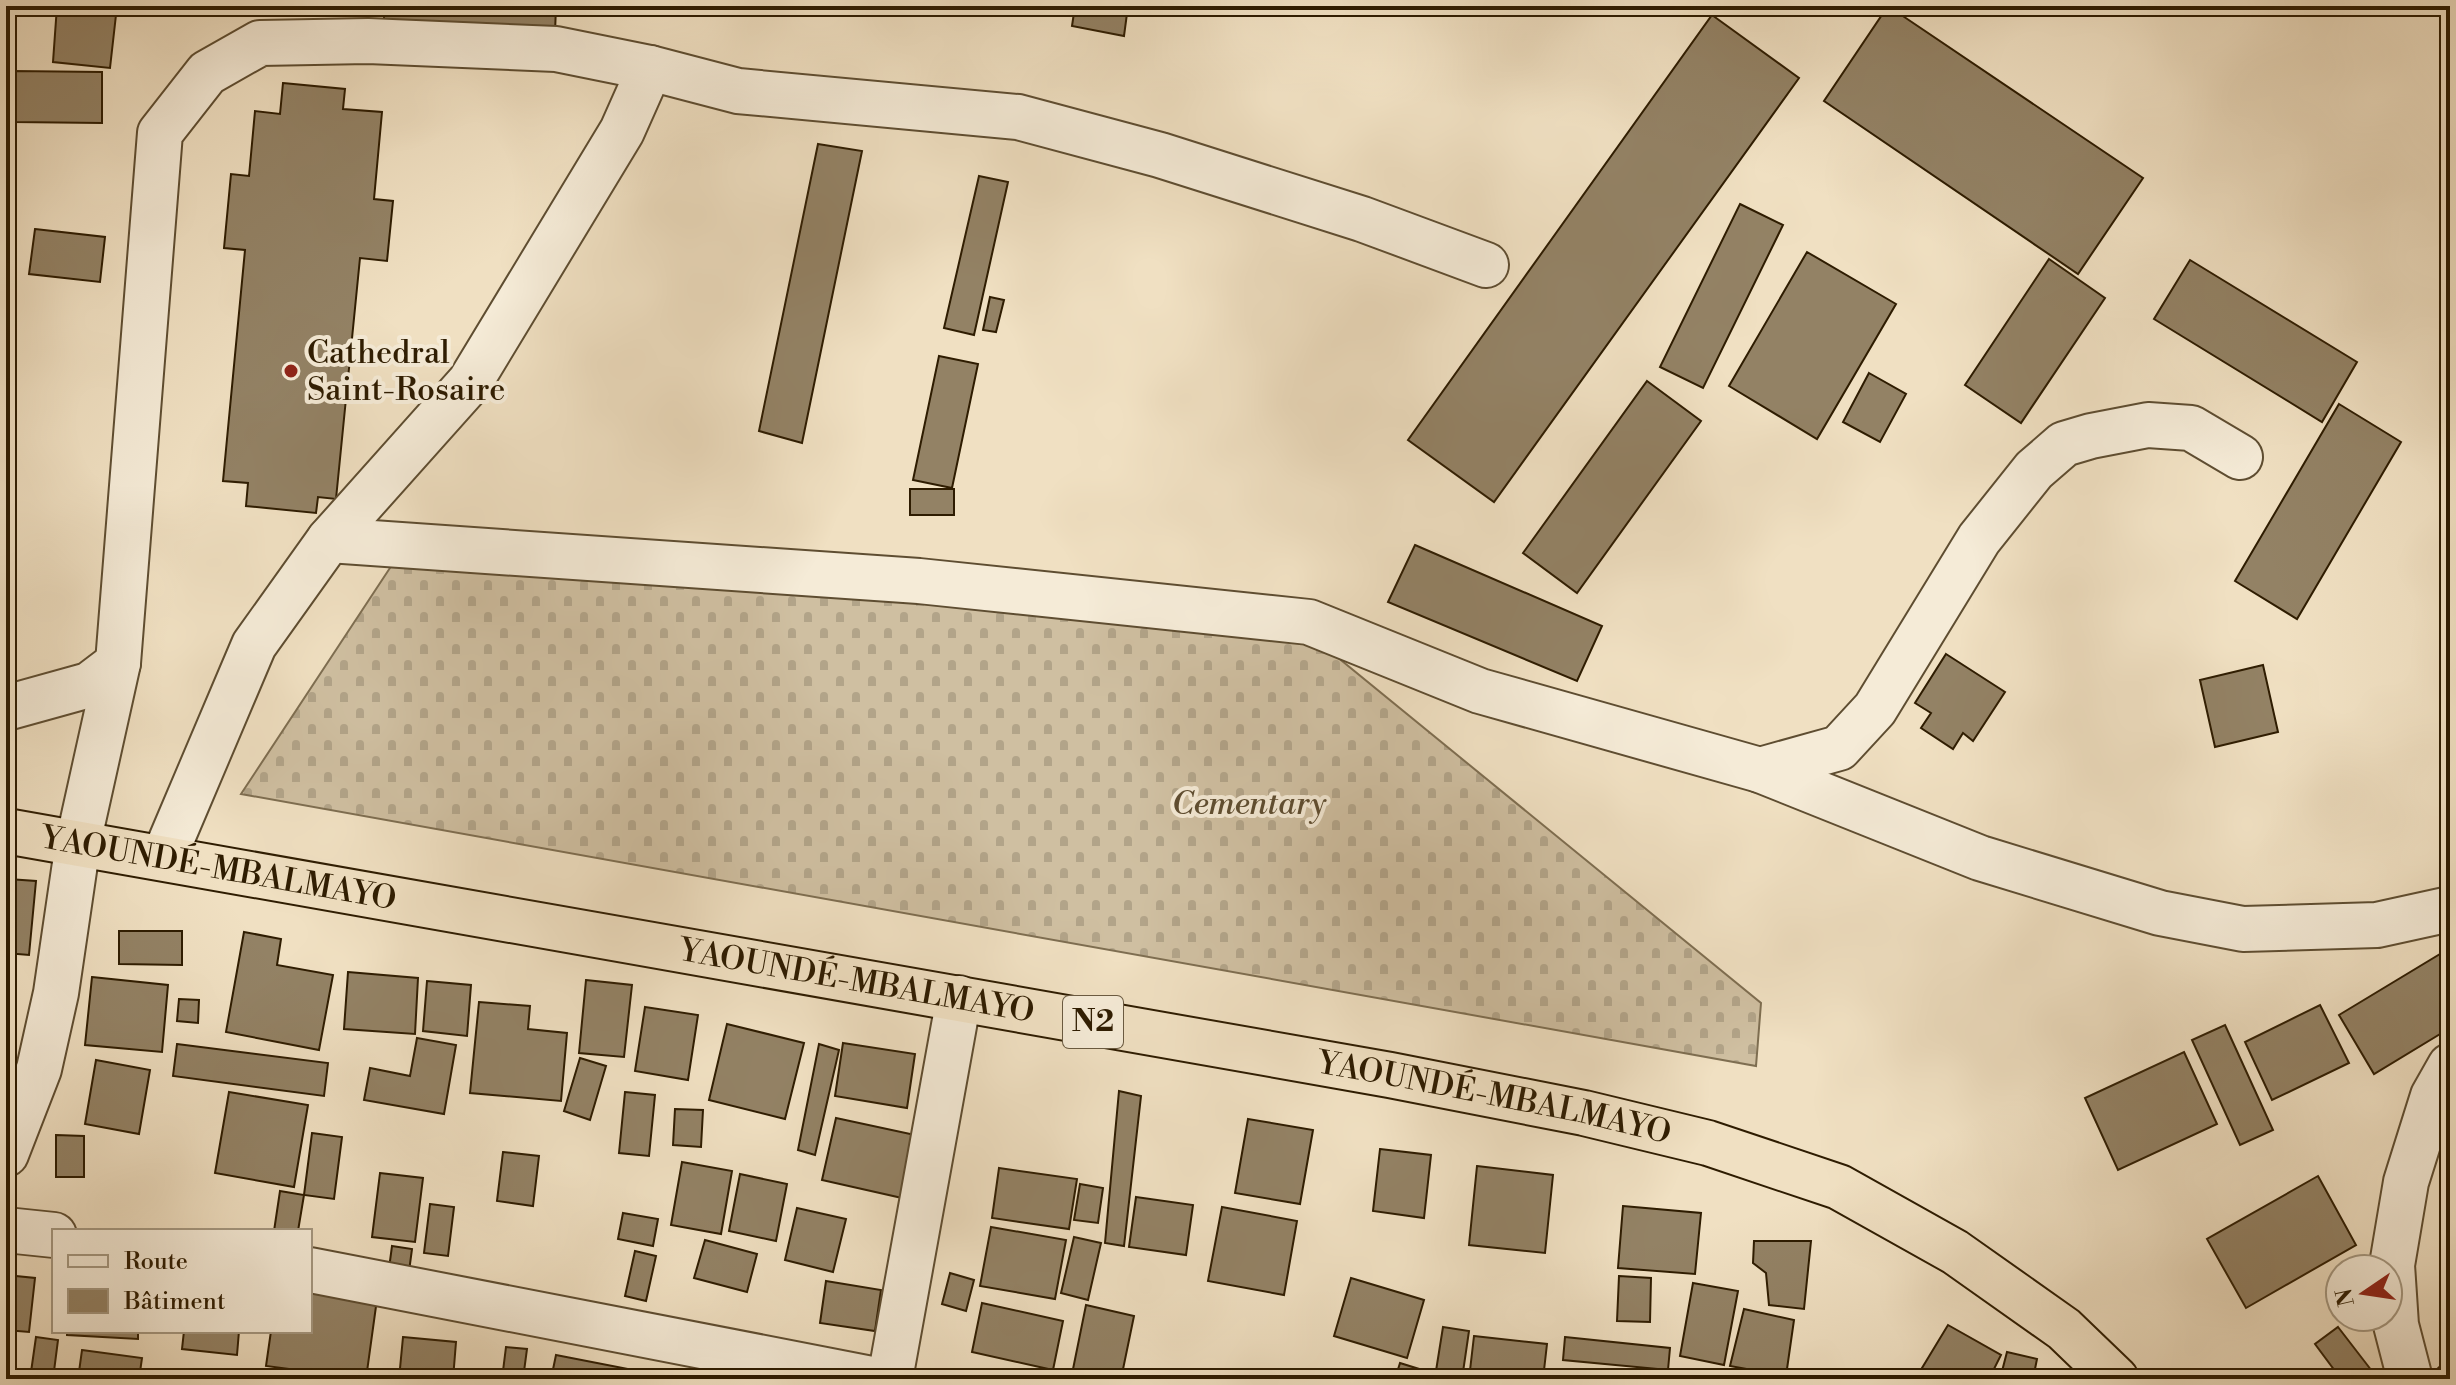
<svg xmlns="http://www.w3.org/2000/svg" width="2456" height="1385" viewBox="0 0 2456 1385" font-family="'Libre Bodoni',serif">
<defs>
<pattern id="cemetery-stones" width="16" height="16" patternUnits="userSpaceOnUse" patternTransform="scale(2)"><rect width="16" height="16" fill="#cfbfa1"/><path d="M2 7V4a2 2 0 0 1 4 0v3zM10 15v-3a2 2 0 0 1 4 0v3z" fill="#b2a489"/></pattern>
</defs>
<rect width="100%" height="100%" fill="#f0e0c2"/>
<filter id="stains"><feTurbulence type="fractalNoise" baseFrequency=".0025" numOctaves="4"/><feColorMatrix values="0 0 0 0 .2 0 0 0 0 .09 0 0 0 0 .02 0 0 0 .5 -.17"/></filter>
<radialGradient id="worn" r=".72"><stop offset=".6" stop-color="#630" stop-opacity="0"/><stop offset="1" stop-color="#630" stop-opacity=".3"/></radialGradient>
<!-- cemetery -->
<path fill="url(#cemetery-stones)" stroke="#7e6e51" stroke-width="2" d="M413,533l907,110 441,360 -5,63 -1515,-272z"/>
<!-- building -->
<g fill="#938265" stroke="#2e1c01" stroke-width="2">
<rect x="10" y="6" width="40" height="4"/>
<path d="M57,6h60l-7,62 -57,-6z"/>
<path d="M384,6h172l-1,27 -171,-4z"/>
<path d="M1075,6h53l-4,30 -52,-10z"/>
<path d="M1888,6l255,172 -65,96 -254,-173z"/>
<path d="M1712,15l87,63 -305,424 -86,-62z"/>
<path d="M13,71l89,1v51l-89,-1z"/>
<path d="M283,83l62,6 -2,20 39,3 -8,87 19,2 -6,60 -27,-3 -24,241 -18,-2 -2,16 -70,-7 2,-23 -25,-2 22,-231 -21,-2 7,-74 18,2 6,-65 25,3z"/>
<path d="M818,144l44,7 -60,292 -43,-12z"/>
<path d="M979,176l29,6 -34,153 -30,-7z"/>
<path d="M1740,204l43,21 -80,163 -43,-21z"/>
<path d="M35,229l70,8 -5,45 -71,-8z"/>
<path d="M1807,252l89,52 -79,135 -88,-53z"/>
<path d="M2049,259l56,39 -84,125 -56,-38z"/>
<path d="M2190,260l167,102 -35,60 -168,-103z"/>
<path d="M990,297l14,3 -8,32 -13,-2z"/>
<path d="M939,356l39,8 -26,124 -39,-8z"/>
<path d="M1869,373l37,21 -26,48 -37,-20z"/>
<path d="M1647,381l54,40 -124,172 -54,-40z"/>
<path d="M2339,404l62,38 -104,177 -62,-38z"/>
<rect x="910" y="489" width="44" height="26"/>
<path d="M1415,545l187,81 -25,55 -189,-79z"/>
<path d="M1946,654l59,38 -32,49 -10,-8 -10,16 -32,-21 10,-15 -16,-10z"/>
<path d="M2263,665l15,67 -63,15 -15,-67z"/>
<path d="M8,879l28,2 -7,74 -23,-2z"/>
<path d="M119,931h63v34l-63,-1z"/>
<path d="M244,932l37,7 -4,26 56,10 -14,75 -93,-18z"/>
<path d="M2450,948v80l-76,46 -35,-59z"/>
<path d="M6,967h8l-1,45h-7z"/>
<path d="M348,972l70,6 -3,56 -71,-5z"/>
<path d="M92,977l76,8 -6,67 -77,-7z"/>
<path d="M586,980l46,5 -8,72 -45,-4z"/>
<path d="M427,981l44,4 -4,51 -44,-5z"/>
<path d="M179,999l20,1 -1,23 -21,-2z"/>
<path d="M479,1002l51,4 -2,23 39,4 -6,68 -91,-8z"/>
<path d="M2320,1005l29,58 -77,37 -27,-58z"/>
<path d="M645,1007l53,8 -10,65 -53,-9z"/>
<path d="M727,1024l77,19 -19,76 -76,-19z"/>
<path d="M2225,1025l48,105 -33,15 -48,-105z"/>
<path d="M417,1038l39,7 -12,69 -80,-14 6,-32 40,8z"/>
<path d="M843,1043l72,11 -8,54 -72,-12z"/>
<path d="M177,1044l151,19 -4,33 -151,-20z"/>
<path d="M819,1044l20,6 -24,105 -17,-5z"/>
<path d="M2184,1052l33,72 -99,46 -33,-72z"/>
<path d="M580,1058l26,8 -16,54 -26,-9z"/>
<path d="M96,1060l54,10 -11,64 -54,-10z"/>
<path d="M1119,1091l22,5 -17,150 -19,-3z"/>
<path d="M229,1092l79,13 -14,82 -79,-14z"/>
<path d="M625,1092l30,3 -6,61 -30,-3z"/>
<path d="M675,1109l28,1 -2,37 -28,-2z"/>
<path d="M836,1118l79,17 -13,63 -80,-18z"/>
<path d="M1248,1119l65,11 -13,74 -65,-11z"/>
<path d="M312,1133l30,4 -8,62 -30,-4z"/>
<path d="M56,1135l28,1v41h-28z"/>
<path d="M1380,1149l51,6 -7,63 -51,-7z"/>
<path d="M503,1152l36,4 -6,50 -36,-5z"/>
<path d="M682,1162l50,9 -11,63 -50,-9z"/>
<path d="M1477,1166l76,9 -8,78 -76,-8z"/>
<path d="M999,1168l78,11 -8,50 -77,-11z"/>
<path d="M380,1173l43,5 -8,64 -43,-5z"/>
<path d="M740,1174l47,10 -11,57 -47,-10z"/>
<path d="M2318,1176l38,69 -110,63 -39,-69z"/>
<path d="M1080,1184l23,4 -5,35 -24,-3z"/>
<path d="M280,1191l24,4 -6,36h-24z"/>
<path d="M1136,1197l57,8 -7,50 -57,-8z"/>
<path d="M430,1204l24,3 -6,49 -24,-3z"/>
<path d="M1623,1206l78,7 -6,61 -77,-6z"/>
<path d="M1222,1207l75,14 -13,74 -76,-14z"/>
<path d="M797,1208l49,11 -13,53 -48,-12z"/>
<path d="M623,1213l35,6 -5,27 -35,-7z"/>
<path d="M991,1227l75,13 -11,59 -75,-13z"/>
<path d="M1074,1237l27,6 -13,57 -27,-7z"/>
<path d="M705,1240l52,14 -10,38 -53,-14z"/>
<path d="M1754,1241h57l-7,68 -35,-4 -3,-32 -13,-10z"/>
<path d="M392,1246l20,3 -4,30 -20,-3z"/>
<path d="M635,1251l21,5 -10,45 -21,-5z"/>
<path d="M950,1273l24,7 -8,31 -24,-7z"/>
<path d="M6,1275l29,3 -6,54 -23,-2z"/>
<path d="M1619,1276l32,2 -1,44 -33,-1z"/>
<path d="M1351,1278l73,22 -17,58 -73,-22z"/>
<path d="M826,1281l55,9 -6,41 -55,-8z"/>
<path d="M1693,1283l45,8 -14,74 -44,-9z"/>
<path d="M310,1290l67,9 -11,80 -100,-13 5,-35h39z"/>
<path d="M982,1303l81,18 -10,49 -81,-18z"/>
<path d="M1086,1305l48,11 -13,63h-50z"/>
<path d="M1744,1309l50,11 -8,56 -56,-10z"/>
<path d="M1948,1325l53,30 -12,24h-60l-10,-6z"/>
<path d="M1443,1327l26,4 -7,48 -27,-2z"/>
<path d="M2338,1327l37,48 -5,4h-29l-26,-35z"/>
<path d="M67,1331h71v8l-71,-4z"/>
<path d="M184,1331h55l-2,24 -55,-6z"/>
<path d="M1474,1336l73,8 -4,35h-74z"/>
<path d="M36,1337l22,3 -5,39h-23z"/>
<path d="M403,1337l53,5 -3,37h-54z"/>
<path d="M1565,1337l105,11 -2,22 -105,-10z"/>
<path d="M506,1347l21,2 -4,30h-21z"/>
<path d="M82,1350l60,8 -3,21h-61z"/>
<path d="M2007,1352l30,7 -4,20h-33z"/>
<path d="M556,1355l72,14 -2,10h-75z"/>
<path d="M2450,1357v22h-8l-7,-8z"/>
<path d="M1400,1363l32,10 -2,6h-35z"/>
<path d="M1582,1372l68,7h-69z"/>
</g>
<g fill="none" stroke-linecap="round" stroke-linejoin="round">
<!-- minor casing -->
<g stroke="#5e4d31" stroke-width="48">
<g id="minor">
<path d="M329,540l590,41 390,41 171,69 280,79 220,88 180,55 83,16 134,-4 73,-16"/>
<path d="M6,708l83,-23 29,-22"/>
<path d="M1760,770l79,-22 36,-39 104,-170 55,-69 30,-26 27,-8 57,-11 43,3 49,29"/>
<path d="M164,857l90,-212 75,-105 141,-158 152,-251 28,-63"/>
<path d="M6,1154l33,-85 17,-76 22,-150 40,-180 42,-530 47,-60 53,-30 108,-2 188,8 94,19 88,23 280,26 142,38 202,64 124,46"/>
<path d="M6,1230l48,5"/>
<path d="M310,1270l562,109"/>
<path d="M890,1379l69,-381"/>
<path d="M2410,1379l-14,-54 -4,-60 14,-83 27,-86 17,-30"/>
</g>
</g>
<!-- highway casing -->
<g stroke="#2e1c01" stroke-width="48">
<g id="highway">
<path id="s1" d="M6,831l1384,244 194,38 124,30 131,44 116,65 109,77 52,50"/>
</g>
</g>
<!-- minor -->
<use href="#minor" stroke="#f5ebd7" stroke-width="44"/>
<!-- highway -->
<use href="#highway" stroke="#f0e0c2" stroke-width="44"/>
</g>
<!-- markers -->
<circle fill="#8f2418" stroke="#f5ebd7" stroke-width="3" cx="291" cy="371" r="8"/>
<g text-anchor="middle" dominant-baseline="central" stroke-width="8" stroke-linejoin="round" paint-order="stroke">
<!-- shield labels -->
<rect fill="#f5ebd7" stroke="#6a5a41" stroke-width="2" x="1063" y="996" width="60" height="52" rx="6"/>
<g font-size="30" font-weight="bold" fill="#2e1c01">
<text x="1093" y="1022">N2</text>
</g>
<!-- poi labels -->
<g font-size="32" fill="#2e1c01" stroke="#f5ebd7" text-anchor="start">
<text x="307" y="353">Cathedral<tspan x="307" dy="37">Saint-Rosaire</tspan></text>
</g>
<!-- park labels -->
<g font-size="32" font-style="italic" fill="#5e4d31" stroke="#f5ebd7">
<text x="1249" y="804">Cementary</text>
</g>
<!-- street labels -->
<g font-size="32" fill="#2e1c01" stroke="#f5ebd7">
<text stroke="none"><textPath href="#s1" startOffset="216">YAOUNDÉ-MBALMAYO</textPath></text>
<text stroke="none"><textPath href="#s1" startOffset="864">YAOUNDÉ-MBALMAYO</textPath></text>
<text stroke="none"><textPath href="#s1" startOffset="1512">YAOUNDÉ-MBALMAYO</textPath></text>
</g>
</g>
<!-- margin -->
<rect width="2456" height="1385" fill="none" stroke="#f0e0c2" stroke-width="32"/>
<rect x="8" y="8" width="2440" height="1369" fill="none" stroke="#2e1c01" stroke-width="4"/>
<rect x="16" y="16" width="2424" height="1353" fill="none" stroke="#2e1c01" stroke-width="2"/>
<!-- legend -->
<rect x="52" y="1229" width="260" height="104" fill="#f5ebd7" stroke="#a59881" stroke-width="2"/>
<rect x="68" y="1255" width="40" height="12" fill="#f5ebd7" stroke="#a59881" stroke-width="2"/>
<text x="124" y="1269" font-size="24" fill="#2e1c01">Route</text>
<rect x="68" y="1289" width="40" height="24" fill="#938265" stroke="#a59881" stroke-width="2"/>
<text x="124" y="1309" font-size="24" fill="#2e1c01">Bâtiment</text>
<!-- north arrow -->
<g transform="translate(2364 1293) rotate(257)"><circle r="38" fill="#f5ebd7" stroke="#a59881" stroke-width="2"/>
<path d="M0-6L14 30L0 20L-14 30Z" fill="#8f2418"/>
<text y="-12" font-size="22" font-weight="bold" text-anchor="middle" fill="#2e1c01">N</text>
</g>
<rect width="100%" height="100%" filter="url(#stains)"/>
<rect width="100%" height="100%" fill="url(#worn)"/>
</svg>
